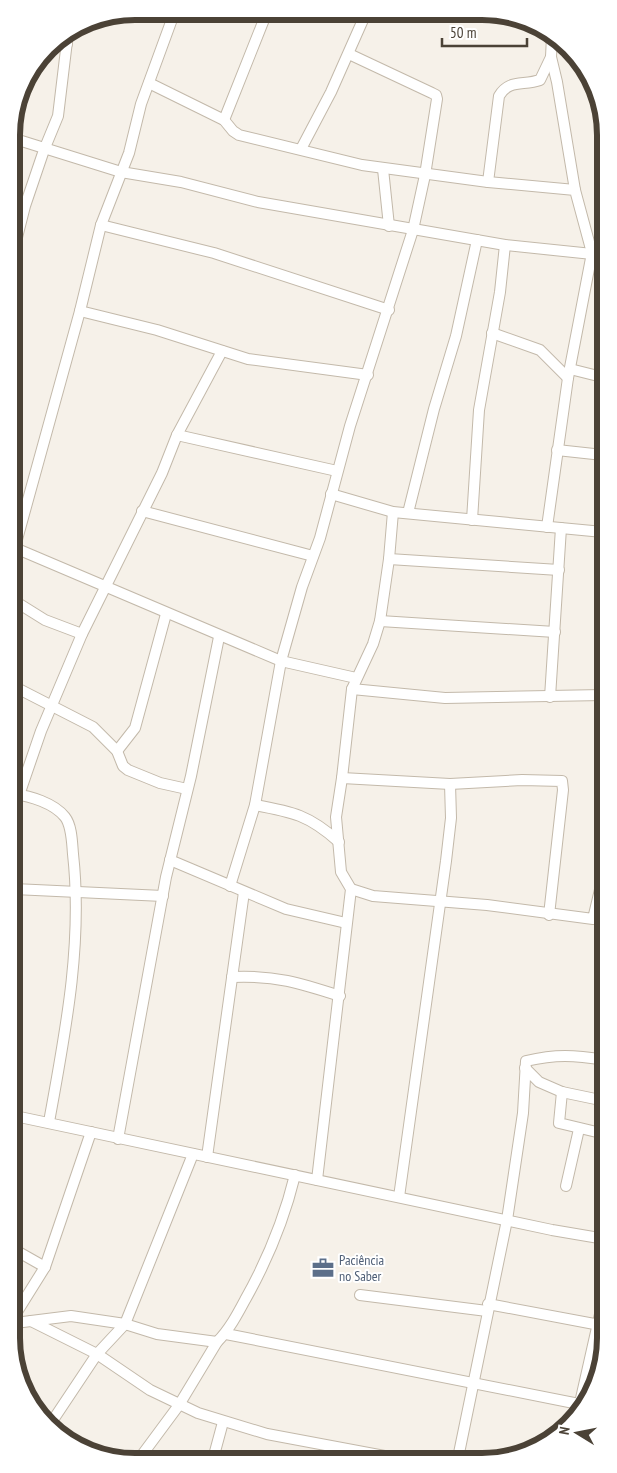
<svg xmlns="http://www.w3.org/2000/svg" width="617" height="1473" viewBox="0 0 617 1473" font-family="'PT Sans Narrow',sans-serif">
<rect width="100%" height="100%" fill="#f6f1e9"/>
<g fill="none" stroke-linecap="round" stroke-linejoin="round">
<!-- minor casing -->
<g stroke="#c3b9aa" stroke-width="12">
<g id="minor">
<path d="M552,36l-1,21 6,25 18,108"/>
<path d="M54,42l13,2"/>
<path d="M149,83l75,37 9,11 6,4 123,30 126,17 87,8 17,63 -24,125 -21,149"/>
<path d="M224,120l43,-108"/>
<path d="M12,138l109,34 60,10 77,20 247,43 97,10"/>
<path d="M301,149l30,-57 35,-79"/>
<path d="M383,169l6,57"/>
<path d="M488,182l11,-86c10,-17 24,-10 41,-16l11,-23"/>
<path d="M101,225l113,28 175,57"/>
<path d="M12,257l13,-51 19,-56 14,-34 10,-83"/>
<path d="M80,311l77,19 91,29 120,16"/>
<path d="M492,333l48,17 28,28"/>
<path d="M570,369l32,8"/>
<path d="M177,435l160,36"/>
<path d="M557,450l46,5"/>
<path d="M331,494l62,18 210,20"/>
<path d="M142,511l171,45"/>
<path d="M408,513l26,-104 22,-73 21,-96"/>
<path d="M472,520l7,-110 21,-118 5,-47"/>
<path d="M15,548l266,113 75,17"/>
<path d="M13,554l67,-243 21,-86 28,-72 12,-49 34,-93"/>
<path d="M389,559l170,11"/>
<path d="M13,600l32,20 37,14"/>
<path d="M380,621l175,11"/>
<path d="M13,686l80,41 24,24 6,15 5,4 32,13 27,6"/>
<path d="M352,689l93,9 158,-3"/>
<path d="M550,697l11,-169"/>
<path d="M117,751l18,-23 31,-114"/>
<path d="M342,778l108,6 72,-4 40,1 1,9 -14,125"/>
<path d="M14,794c16,2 40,9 51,23 7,9 7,26 8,37 10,90 -8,180 -24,268"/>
<path d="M19,795l22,-64 41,-97 80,-161 15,-38 45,-84"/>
<path d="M255,805c38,7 54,10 84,37"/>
<path d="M170,860l116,49 60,14"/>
<path d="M230,886l25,-81 26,-144 21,-74 18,-49 30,-112 63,-196 12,-55 12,-76 -1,-4 -4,-2 -83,-39"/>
<path d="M14,889l149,7"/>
<path d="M351,889l22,7 114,9 106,14 11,-46"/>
<path d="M232,977c43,-2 68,6 108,19"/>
<path d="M525,1068l14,14 23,10 43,9"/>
<path d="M562,1092l-3,31 46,11"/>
<path d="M15,1116l537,114 53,9"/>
<path d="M118,1139l48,-262 25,-101 28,-139"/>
<path d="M207,1157l37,-265"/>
<path d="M317,1180l34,-291 -10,-17 -5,-55 6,-39 10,-89 21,-45 7,-23 9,-62 4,-47"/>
<path d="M566,1186l13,-57"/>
<path d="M399,1197l47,-336 5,-43 -1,-34"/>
<path d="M603,1238l2,-12"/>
<path d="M15,1250l30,17"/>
<path d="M360,1295l127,16"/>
<path d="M488,1304l117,22"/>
<path d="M15,1315l30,-48 46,-135"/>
<path d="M31,1321l66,33 53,36 48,23 69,21 128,24"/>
<path d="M15,1323l56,-7 54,8 32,10 60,8"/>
<path d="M226,1334l358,71"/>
<path d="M577,1416l28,-124"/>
<path d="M49,1426l48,-72 28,-30 68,-170"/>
<path d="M458,1458l49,-238 16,-107 3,-52c30,-7 48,-6 79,-1"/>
<path d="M139,1459l40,-54 38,-63c12,-12 20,-27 28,-42 22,-39 39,-80 50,-125"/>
<path d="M213,1459l10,-37"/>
</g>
</g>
<!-- minor -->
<use href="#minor" stroke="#fff" stroke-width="10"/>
</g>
<!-- icons -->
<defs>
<g id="office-bare" transform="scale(1.725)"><path d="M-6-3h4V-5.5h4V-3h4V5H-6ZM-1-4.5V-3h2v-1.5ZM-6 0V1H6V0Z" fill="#5c6f8a" stroke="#fff" stroke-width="2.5" paint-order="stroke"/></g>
</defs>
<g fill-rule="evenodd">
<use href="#office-bare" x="323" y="1268"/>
</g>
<g text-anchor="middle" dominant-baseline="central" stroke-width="4" stroke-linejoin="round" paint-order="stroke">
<!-- service labels -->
<g font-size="14" fill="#4e5e75" stroke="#fff" text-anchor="start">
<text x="339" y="1260">Paciência<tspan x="339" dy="16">no Saber</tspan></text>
</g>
</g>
<!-- crop -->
<path d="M0 0H617V1473H0ZM135 20H482A115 115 0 0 1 597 135V1338A115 115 0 0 1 482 1453H135A115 115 0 0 1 20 1338V135A115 115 0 0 1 135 20Z" fill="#fff" fill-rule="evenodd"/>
<path fill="none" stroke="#4b4236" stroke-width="6" d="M135 20H482A115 115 0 0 1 597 135V1338A115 115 0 0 1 482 1453H135A115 115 0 0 1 20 1338V135A115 115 0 0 1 135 20Z"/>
<!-- north arrow -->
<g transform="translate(577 1433) rotate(280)" stroke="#ffffff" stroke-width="4" paint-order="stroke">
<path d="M0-4L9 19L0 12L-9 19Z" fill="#4b4236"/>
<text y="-8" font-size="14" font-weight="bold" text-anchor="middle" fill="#4b4236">N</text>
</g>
<!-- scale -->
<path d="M442 38v8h85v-8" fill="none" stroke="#4b4236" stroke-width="2.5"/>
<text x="450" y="38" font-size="15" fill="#4b4236" stroke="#ffffff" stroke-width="4" paint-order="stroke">50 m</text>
</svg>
